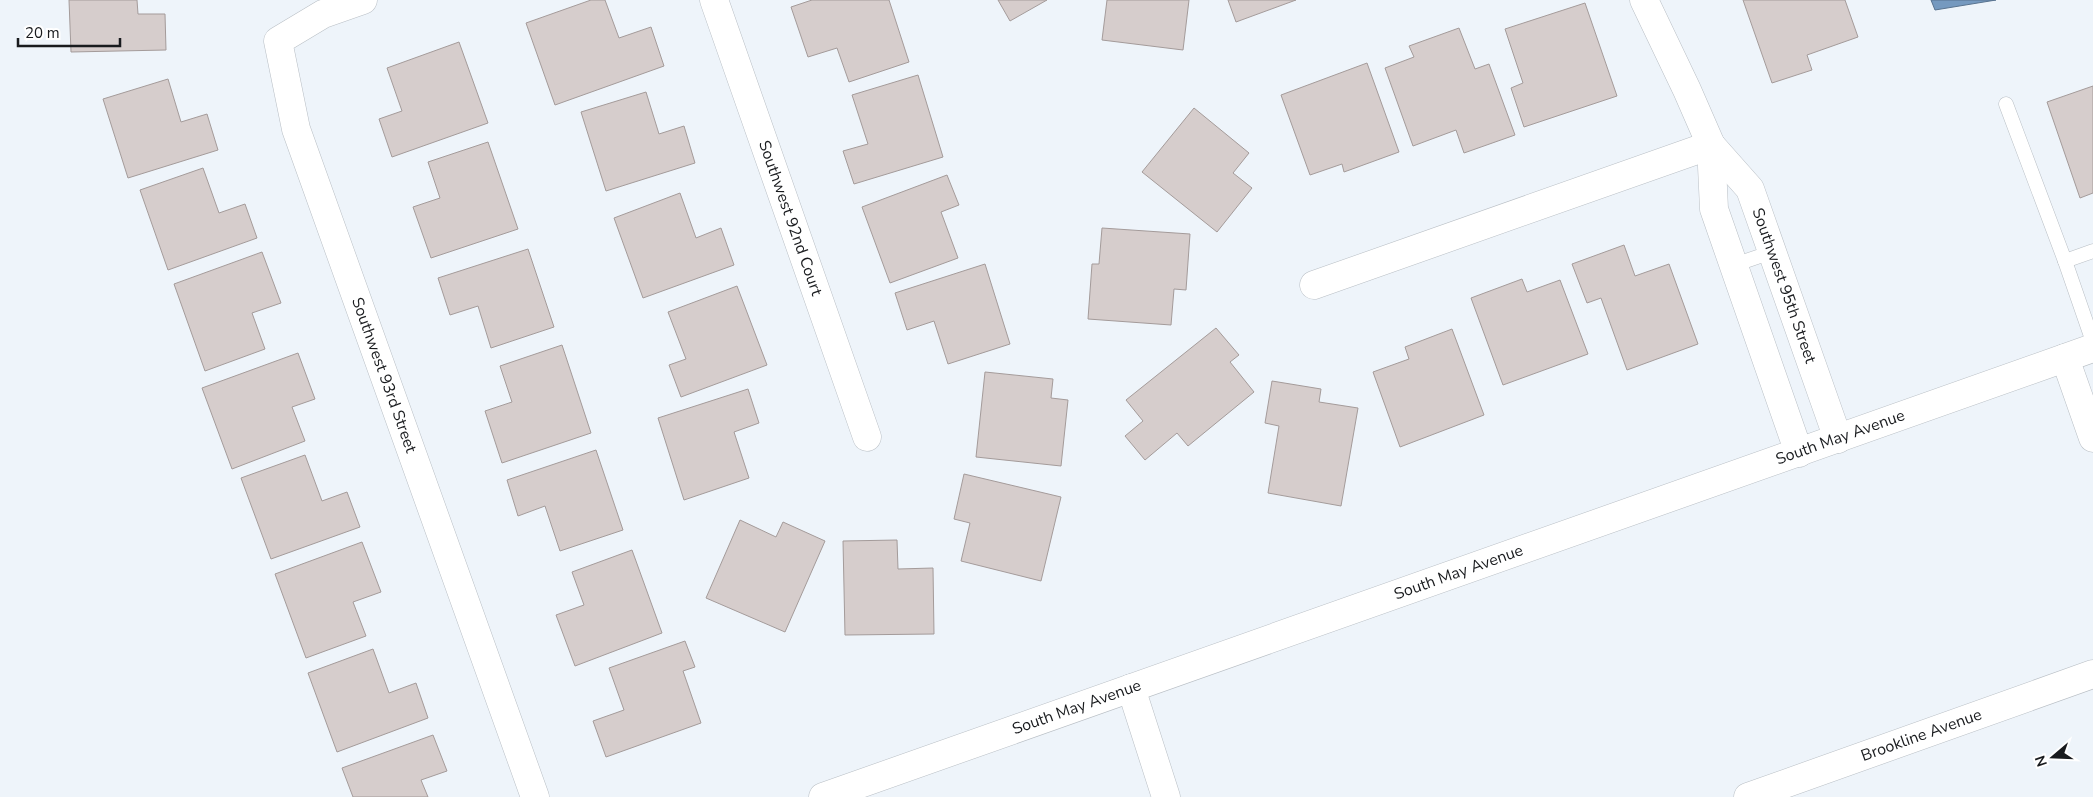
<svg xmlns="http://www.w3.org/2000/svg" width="2093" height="797" viewBox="0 0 2093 797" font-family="'Nunito Sans',sans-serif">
<rect width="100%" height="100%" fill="#eef4fa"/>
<!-- water -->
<path fill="#7599bf" stroke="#59738f" d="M1931,0h65l-61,10z"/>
<!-- building -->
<g fill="#d6cdcc" stroke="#a49b9a">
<path d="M69,0h68l1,14h27l1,36 -95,2z"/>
<path d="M591,0h14l14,38 32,-11 13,39 -109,39 -29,-82z"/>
<path d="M812,0h77l20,62 -60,20 -12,-34 -29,9 -17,-50z"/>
<path d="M998,0h49l-37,21z"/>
<path d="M1107,0h82l-6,50 -81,-10z"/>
<path d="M1228,0h68l-60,22z"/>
<path d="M1743,0h102l13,37 -51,18 5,15 -40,13z"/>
<path d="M1585,3l32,93 -93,31 -13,-39 12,-5 -18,-54z"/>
<path d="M1459,28l16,41 14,-5 26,71 -51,18 -8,-23 -43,16 -28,-78 29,-11 -5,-11z"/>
<path d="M459,42l29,81 -96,34 -13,-38 23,-8 -15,-43z"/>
<path d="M1367,63l32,89 -55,20 -2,-8 -32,11 -29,-80z"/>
<path d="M918,75l25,82 -89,27 -11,-33 25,-7 -16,-49z"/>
<path d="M168,79l13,43 26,-8 11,36 -90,28 -25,-79z"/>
<path d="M2093,86v107l-13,5 -33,-96z"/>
<path d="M646,92l13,42 25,-8 11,37 -89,28 -25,-79z"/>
<path d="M1194,108l55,45 -16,20 19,15 -35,44 -75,-60z"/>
<path d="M488,142l30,87 -87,29 -18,-51 27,-9 -12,-36z"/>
<path d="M203,168l16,45 26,-9 12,34 -89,32 -28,-80z"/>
<path d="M947,175l12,30 -18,7 17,46 -68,25 -28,-76z"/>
<path d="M680,193l16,45 25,-10 13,37 -91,33 -29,-80z"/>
<path d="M1102,228l88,6 -4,56 -12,-1 -3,36 -83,-6 4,-55h7z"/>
<path d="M1624,245l11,31 34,-12 29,80 -71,26 -26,-72 -14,5 -15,-39z"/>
<path d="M528,249l26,78 -63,21 -13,-42 -28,9 -12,-37z"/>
<path d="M262,252l19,51 -29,10 13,36 -60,22 -31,-87z"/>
<path d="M985,264l25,80 -62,20 -14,-43 -27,9 -12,-37z"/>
<path d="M1522,279l5,13 33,-12 28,74 -85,31 -32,-87z"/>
<path d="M737,286l30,79 -86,32 -12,-32 17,-6 -18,-47z"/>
<path d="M1216,328l23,27 -9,7 24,30 -66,54 -11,-13 -32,27 -20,-24 18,-15 -17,-21z"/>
<path d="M1452,329l32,86 -84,32 -27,-75 36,-13 -4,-12z"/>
<path d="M562,345l29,88 -89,30 -17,-52 27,-9 -12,-36z"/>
<path d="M298,353l17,46 -23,8 13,34 -73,28 -30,-81z"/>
<path d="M985,372l68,7 -2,19 17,2 -7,66 -85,-9z"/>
<path d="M1272,381l49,8 -2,13 39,6 -17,98 -73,-13 11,-67 -14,-3z"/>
<path d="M748,389l11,34 -25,9 15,46 -65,22 -26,-82z"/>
<path d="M596,450l27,80 -63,21 -15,-45 -27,10 -11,-36z"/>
<path d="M305,455l17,46 25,-9 13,35 -89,32 -30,-81z"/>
<path d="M964,474l97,23 -20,84 -80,-20 9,-38 -16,-4z"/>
<path d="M740,520l36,17 7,-15 42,19 -40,91 -79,-34z"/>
<path d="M897,540l1,29 35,-1 1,66 -89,1 -2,-94z"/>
<path d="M362,542l19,50 -28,10 13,34 -60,22 -31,-84z"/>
<path d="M632,550l30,83 -87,33 -19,-51 28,-10 -12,-33z"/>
<path d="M685,641l10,26 -12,4 18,52 -95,34 -13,-36 31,-11 -15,-42z"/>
<path d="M373,649l16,44 27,-10 12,35 -91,34 -29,-79z"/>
<path d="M433,735l14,36 -26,9 7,17h-75l-11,-29z"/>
</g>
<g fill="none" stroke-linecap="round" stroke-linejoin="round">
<!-- service casing -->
<g stroke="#b9bfc5" stroke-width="15">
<g id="service">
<path d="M2006,104l59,157 28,81"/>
<path d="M2065,261l28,-10"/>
<path d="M1734,265l38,-13"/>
</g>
</g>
<!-- minor casing -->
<g stroke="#b9bfc5" stroke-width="29">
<g id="minor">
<path id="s1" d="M363,0l-40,14 -45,27 18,88 239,668"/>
<path id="s2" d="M714,0l153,437"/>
<path id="s3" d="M1644,0l43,90 24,55 39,44 88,250"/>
<path d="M1711,145l3,64 85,244"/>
<path d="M1314,285l397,-140"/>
<path d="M2065,358l28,80"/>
<path d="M1131,688l35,109"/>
<path id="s4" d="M1748,797l345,-123"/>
</g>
</g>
<!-- secondary casing -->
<g stroke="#b9bfc5" stroke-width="29">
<g id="secondary">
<path id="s5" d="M823,797l1270,-449"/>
</g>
</g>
<!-- service -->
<use href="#service" stroke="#fff" stroke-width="14"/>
<!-- minor -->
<use href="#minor" stroke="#fff" stroke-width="28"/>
<!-- secondary -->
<use href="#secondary" stroke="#fff" stroke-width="28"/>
</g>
<g text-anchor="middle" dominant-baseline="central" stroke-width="5" stroke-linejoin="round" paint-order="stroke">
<!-- street labels -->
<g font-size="16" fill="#191b1e" stroke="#fff">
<text stroke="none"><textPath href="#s2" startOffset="231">Southwest 92nd Court</textPath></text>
<text stroke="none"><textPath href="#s3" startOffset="321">Southwest 95th Street</textPath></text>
<text stroke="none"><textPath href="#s1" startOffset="446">Southwest 93rd Street</textPath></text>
<text stroke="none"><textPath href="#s5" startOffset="1079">South May Avenue</textPath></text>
<text stroke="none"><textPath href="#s5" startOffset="674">South May Avenue</textPath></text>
<text stroke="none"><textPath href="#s5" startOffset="269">South May Avenue</textPath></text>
<text stroke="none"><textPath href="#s4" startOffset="184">Brookline Avenue</textPath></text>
</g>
</g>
<!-- north arrow -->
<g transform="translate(2053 757) rotate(251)" stroke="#ffffff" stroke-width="4" paint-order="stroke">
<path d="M0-4L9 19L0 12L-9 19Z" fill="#191b1e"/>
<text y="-8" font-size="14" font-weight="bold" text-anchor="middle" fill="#191b1e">N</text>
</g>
<!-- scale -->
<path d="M18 38v8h102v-8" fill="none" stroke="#191b1e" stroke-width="2.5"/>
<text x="25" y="38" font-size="15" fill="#191b1e" stroke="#ffffff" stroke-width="4" paint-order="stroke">20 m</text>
</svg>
